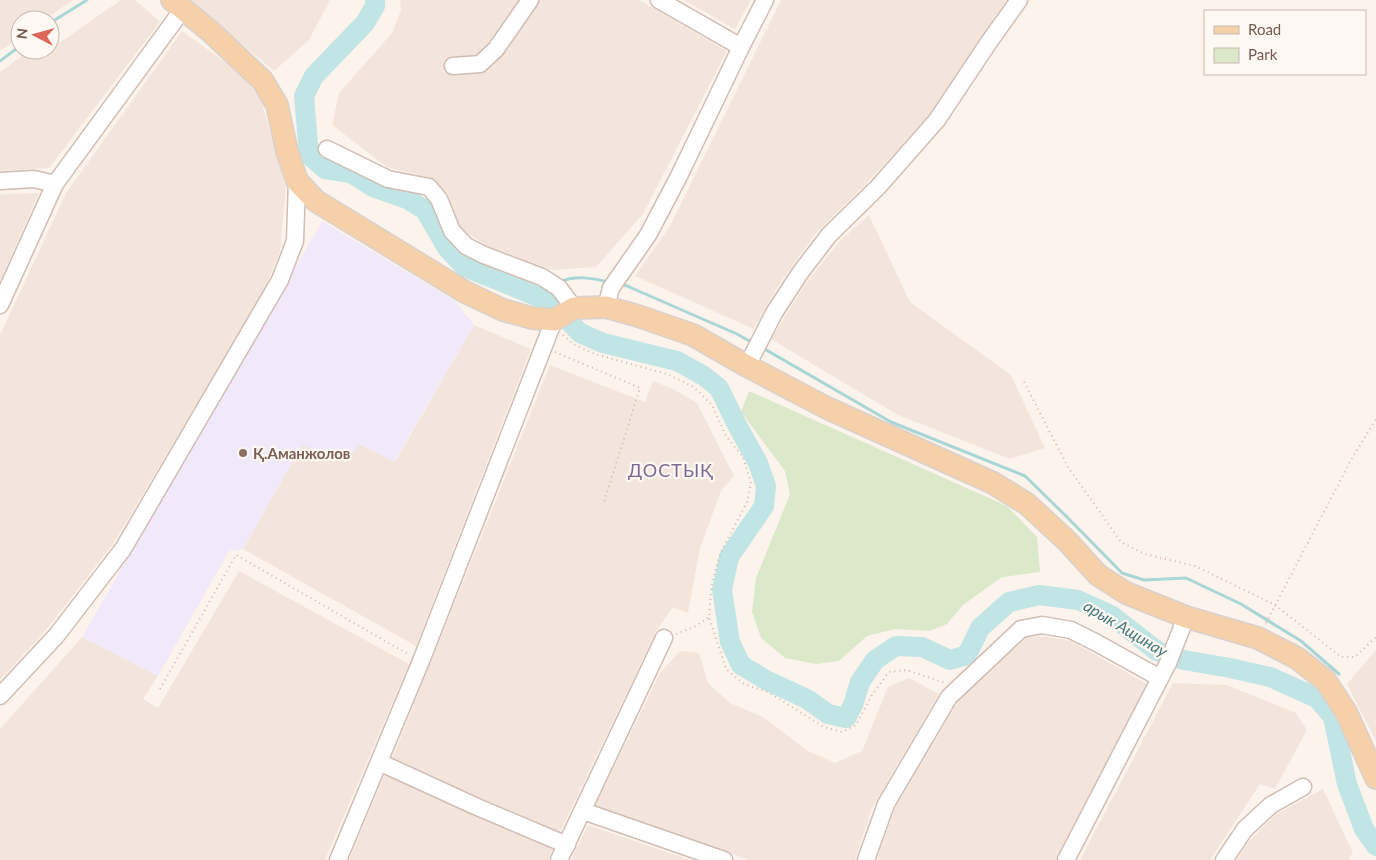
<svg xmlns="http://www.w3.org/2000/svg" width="1376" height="860" viewBox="0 0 1376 860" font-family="Lato,sans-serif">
<rect width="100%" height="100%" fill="#fcf4ec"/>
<!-- residential -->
<g fill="#f3e5db">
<path d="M0,0h73l-29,20h-24v17l-20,14z"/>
<path d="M121,0h14l25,22 -111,146 -49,3v-99l30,-22h20v-3l2,1z"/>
<path d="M189,0h141l-21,40 -35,31z"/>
<path d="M400,0h239l88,51 -84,163 -47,53 -44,3 -65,-24 -26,-17 -14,-36 -16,-15 -44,-11 -55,-42 7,-32 53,-60 9,-23z"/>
<path d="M684,0h67l-16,29z"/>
<path d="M781,0h225l-70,108 -72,78 -49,48 -37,52 -24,43 -119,-53 35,-50z"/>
<path d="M182,31l61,44 19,28 24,86 -6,62 -17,42 -150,251 -67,86 -46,50v-345l66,-142z"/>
<path d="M39,193l-39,88v-87z"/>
<path d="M869,215l41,87 101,73 34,73 -35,11 -112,-44 -127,-76 35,-56 33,-41z"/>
<path d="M474,325l57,24 -115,297 -173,-97 59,-104 45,16 12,-17 36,18z"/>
<path d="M550,365l95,37 8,-21 20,8 24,14 37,73 -13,15 -21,57 -12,65 -15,-6 -16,23 -97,202 -168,-73z"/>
<path d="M239,571l170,93 -84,196h-325v-131l82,-92 76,39 -15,23 15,9z"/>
<path d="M1027,637h22l22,4 76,43 -91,176h-179l18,-52 64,-108z"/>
<path d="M1376,650v91l-29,-57z"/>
<path d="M680,651l19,2 9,30 22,20 33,14 45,34 27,12 27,-12 26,-64 21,-9 30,16 -67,114 -17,52h-106l-154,-54 65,-133z"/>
<path d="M1173,683l54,2 69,28 11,17 -32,59 -15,-5 -50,76h-130z"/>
<path d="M385,774l168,75 -5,11h-199z"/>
<path d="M1323,789l30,64 -5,7h-112l13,-19 26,-26z"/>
<path d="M588,825l101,35h-118z"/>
</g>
<!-- education -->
<path fill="#f1e8f9" d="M322,221l133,80 19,24 -80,137 -34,-18 -13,17 -45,-16 -59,104 -14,2 -71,125 -76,-39z"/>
<!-- green -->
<path fill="#dbe9ca" d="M749,391l258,115 30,31 3,35 -38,5 -39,28 -16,19 -18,7 -34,-2 -28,7 -28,25 -23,3 -31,-6 -24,-20 -9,-26 4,-34 34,-84 -5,-23 -44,-59z"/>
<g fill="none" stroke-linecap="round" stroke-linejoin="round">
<!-- stream -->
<g stroke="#a8d5d6" stroke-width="3">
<path d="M50,23l37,-23"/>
<path d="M0,61l20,-15"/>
<path d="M559,282c17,-7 33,-4 50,0"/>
<path d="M620,284l7,2 110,48 16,9"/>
<path d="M530,293l16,-6"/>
<path d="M761,347l130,75 134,54 42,41 55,56 22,7 42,-2 55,26 60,37 38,33"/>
</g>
<!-- river -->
<path stroke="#c1e4e5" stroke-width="20" d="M375,0v6l-10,17 -51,53 -10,20 5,59 16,14 26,4 22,14 34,12 18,11 22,38 18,19 86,35 29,31 23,10 74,18 27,15 15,12 18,37 21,38 8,23 -2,20 -35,51 -7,33 8,52 11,23 25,15 41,19 21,15 18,4 7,-13 7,-23 15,-22 21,-14 26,1 28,13 17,-5 13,-27 29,-26 30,-7 39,5 33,15 46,36 27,9 46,8 40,9 47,21 16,19 14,67 17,45 12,17"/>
<!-- minor casing -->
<g stroke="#d0bdb4" stroke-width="19">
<g id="minor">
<path d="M659,0l82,47"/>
<path d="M453,66l27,-2 16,-15 34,-49"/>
<path d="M327,149l61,30 41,8 10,12 13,32 14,15 18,9 58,22 17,11 15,20"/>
<path d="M0,181l34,-2 21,5"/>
<path d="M0,305l55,-121 128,-175"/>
<path d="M606,307l5,-19 37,-53 31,-59 62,-129 24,-47"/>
<path d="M747,366l27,-53 26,-40 29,-38 49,-48 59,-67 52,-78 30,-42"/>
<path d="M0,696l56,-60 67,-87 157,-269 15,-39 2,-60"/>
<path d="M379,762l96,44 92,39"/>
<path d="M583,811l141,49"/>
<path d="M338,860l83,-199 133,-341"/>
<path d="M559,860l105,-222"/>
<path d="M866,860l20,-56 63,-107 72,-68 21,-4 29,5 24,12 65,36"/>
<path d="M1066,860l102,-197 18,-46"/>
<path d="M1224,860l21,-31 26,-24 32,-18"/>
</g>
</g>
<!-- major casing -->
<g stroke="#d9d1ce" stroke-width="24">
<path id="major" d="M172,0l39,32 51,48 15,25 10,46 10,30 19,20 149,91 38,18 29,8 22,2 20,-12 32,-1 32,9 55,19 54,31 80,42 166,75 34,21 40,37 31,34 28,18 60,24 72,21 39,20 28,22 21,32 30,66"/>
</g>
<!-- path -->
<g stroke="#d5b4a7" stroke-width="2" stroke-dasharray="1 4" stroke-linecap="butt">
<path d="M563,335l10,9 22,10 72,20 27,13 18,18 14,31 17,21 8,26 -4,19 -26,50 -9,29 -3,36 17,52 18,15 24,8 56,35 18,5 14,-7 16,-30 17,-23 18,-2 38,13"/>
<path d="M555,352l85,36 -37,117"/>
<path d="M1024,382l44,85 53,75 24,12 50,12 80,39 66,52h14l21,-20"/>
<path d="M1266,623l85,-163 25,-41"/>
<path d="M676,634l18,-7 15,-10"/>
<path d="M160,689l76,-134 172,99"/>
</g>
<!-- minor -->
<use href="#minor" stroke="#fff" stroke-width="16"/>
<!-- major -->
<use href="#major" stroke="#f5d0a9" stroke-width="21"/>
</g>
<!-- markers -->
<circle fill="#8d6e63" stroke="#fef8f3" stroke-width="2" cx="243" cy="453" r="5"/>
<g text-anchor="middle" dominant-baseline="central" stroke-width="4.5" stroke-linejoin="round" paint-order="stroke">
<!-- education labels -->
<g font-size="15" font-weight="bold" fill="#785e54" stroke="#fef8f3" text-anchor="start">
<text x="253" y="453">Қ.Аманжолов</text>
</g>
<!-- water labels -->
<g font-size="16" font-style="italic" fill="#43777a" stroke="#fef8f3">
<text transform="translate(1126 628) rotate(31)">арык Ащинау</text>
</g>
<!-- quarter labels -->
<g font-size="18" letter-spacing="1" fill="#7e6791" stroke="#fef8f3">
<text x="671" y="470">ДОСТЫҚ</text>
</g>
</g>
<!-- legend -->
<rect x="1204" y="10" width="162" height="65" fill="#fef8f3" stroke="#c8b8b1"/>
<rect x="1214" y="26" width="25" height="8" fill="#f5d0a9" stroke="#c8b8b1"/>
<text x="1248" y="35" font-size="15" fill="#76594f">Road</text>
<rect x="1214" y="48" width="25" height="15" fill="#dbe9ca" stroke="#c8b8b1"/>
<text x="1248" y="60" font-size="15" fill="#76594f">Park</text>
<!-- north arrow -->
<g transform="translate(35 35) rotate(276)"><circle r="24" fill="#fef8f3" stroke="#c8b8b1"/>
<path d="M0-4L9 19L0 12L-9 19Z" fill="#dd6759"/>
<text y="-8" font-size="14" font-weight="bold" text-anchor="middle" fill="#76594f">N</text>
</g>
</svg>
